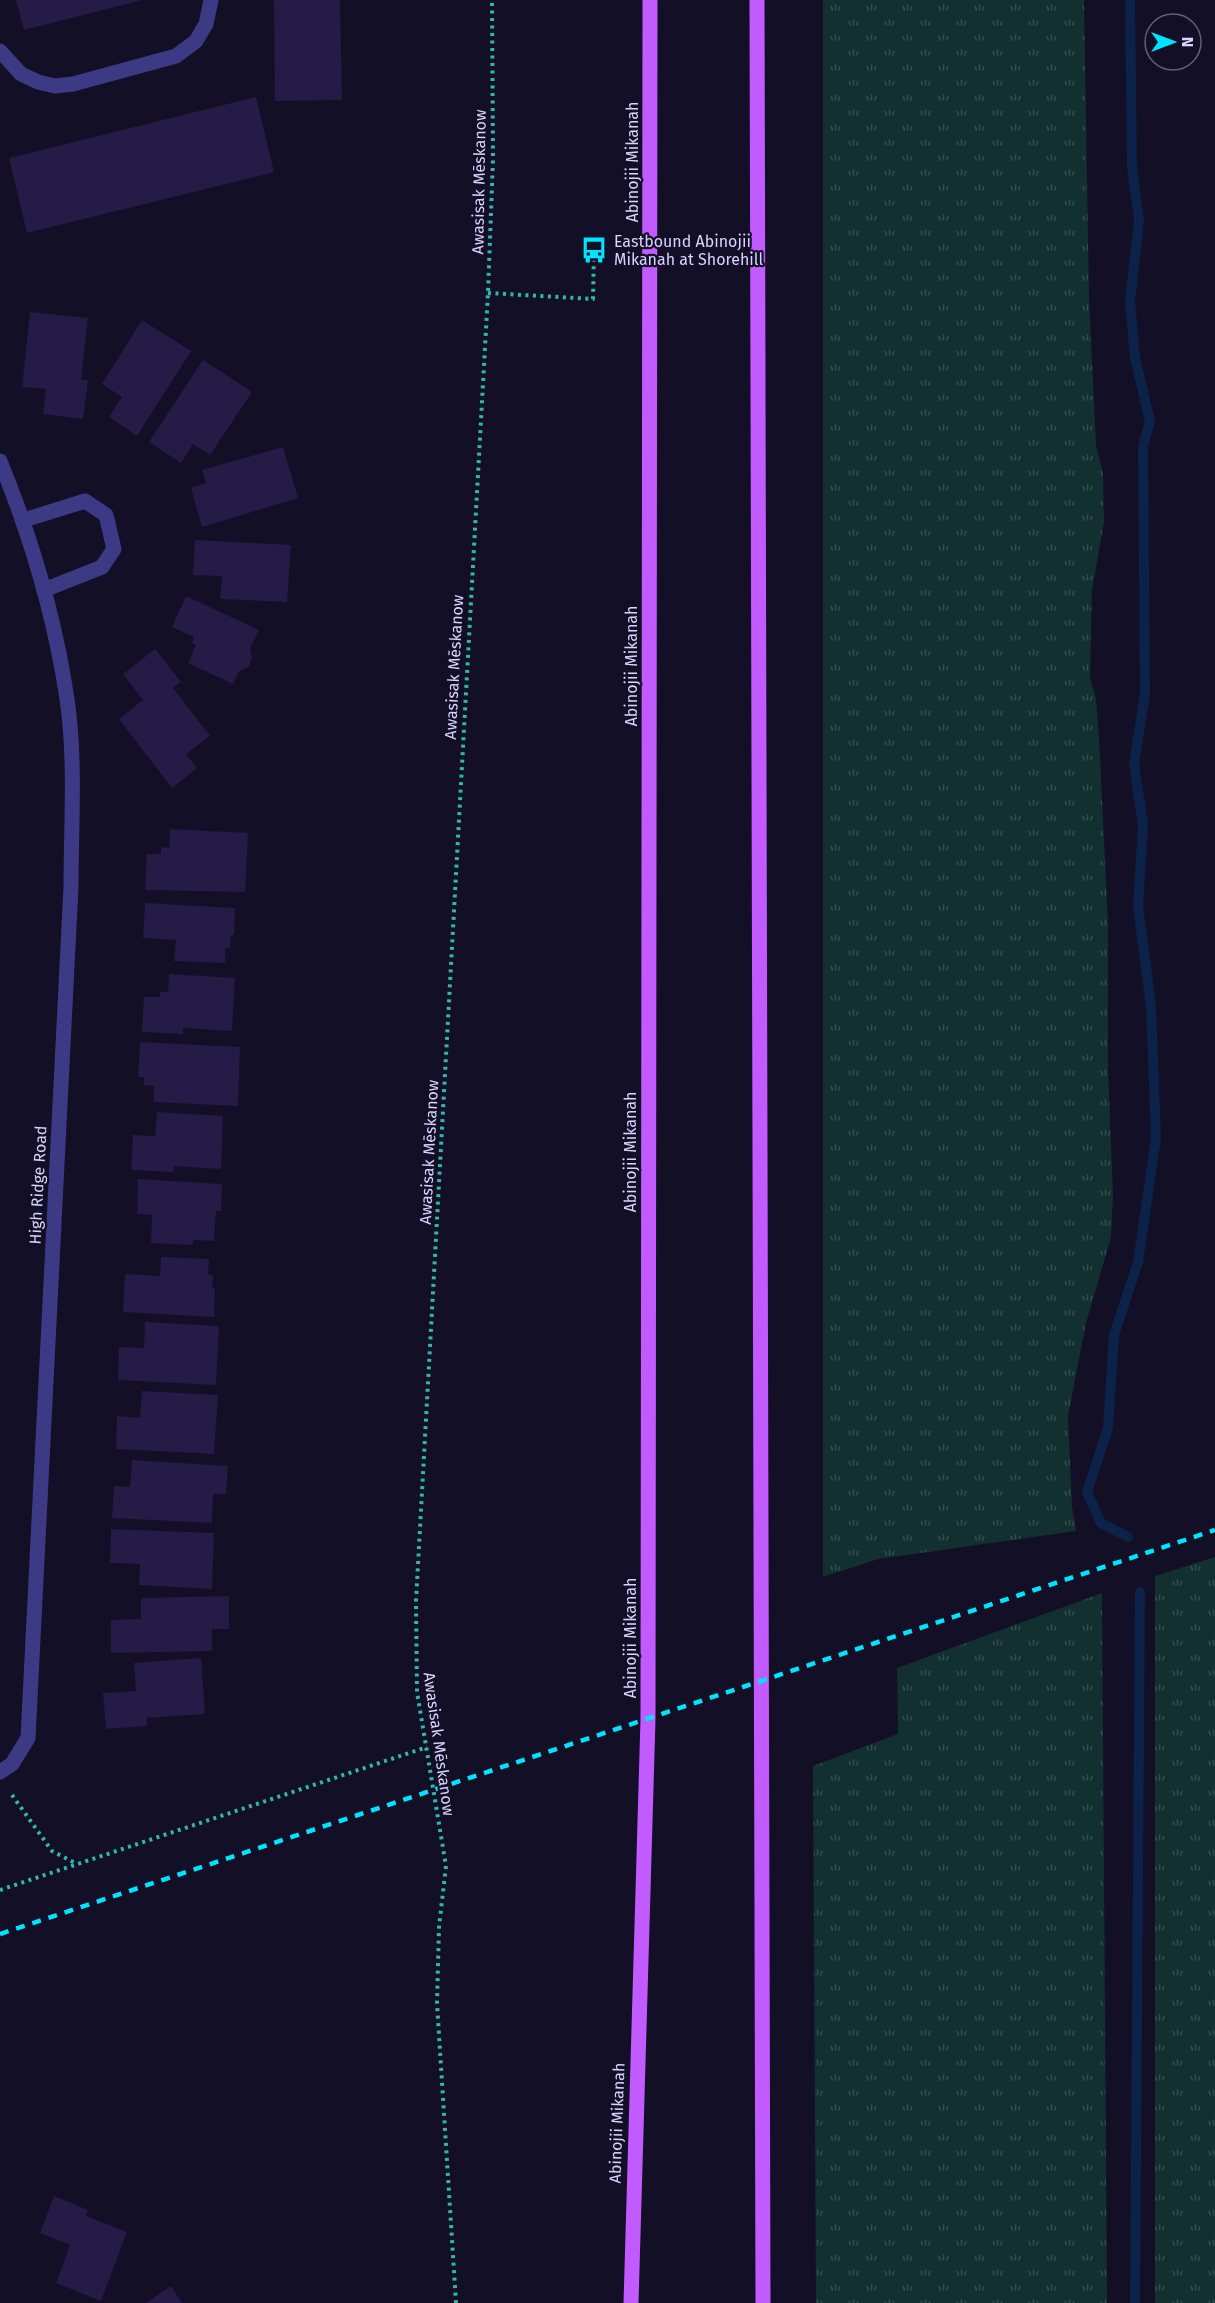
<svg xmlns="http://www.w3.org/2000/svg" width="1215" height="2303" viewBox="0 0 1215 2303" font-family="'Fira Sans',sans-serif">
<defs>
<pattern id="grass-tufts" width="24" height="20" patternUnits="userSpaceOnUse" patternTransform="scale(1.5)"><rect width="24" height="20" fill="#12302f"/><path d="M3 7l-1-3M5 7V3M7 7l1-3M15 17l-1-3M17 17v-4M19 17l1-3" fill="none" stroke="#344d4e"/></pattern>
</defs>
<rect width="100%" height="100%" fill="#130f26"/>
<!-- grass -->
<g fill="url(#grass-tufts)">
<path d="M823,0h261l5,297 7,148 7,28 1,49 -12,68 -2,88 6,20 3,40 9,184v148l5,124 -2,43 -25,86 -18,93 4,91 4,24 -198,28 -55,18z"/>
<path d="M1215,1557v746h-60v-727z"/>
<path d="M1102,1593l5,710h-291l-3,-537 85,-32 -1,-66z"/>
</g>
<g fill="none" stroke-linecap="round" stroke-linejoin="round">
<!-- stream -->
<g stroke="#0c2248" stroke-width="10">
<path d="M1128,1537l-27,-14 -14,-31 21,-64 6,-93 24,-73 18,-124 -5,-132 -13,-100 5,-81 -9,-61 11,-70 -2,-247 7,-26 -15,-63 -5,-57 9,-80 -7,-54 -2,-167"/>
<path d="M1135,2303l5,-711"/>
</g>
</g>
<!-- building -->
<g fill="#241b47">
<path d="M16,0h123v1l-115,29z"/>
<path d="M274,0h66l2,100 -67,1z"/>
<path d="M256,97l18,75 -247,61 -18,-75z"/>
<path d="M30,312l58,6 -7,62h7l-5,39 -40,-5 3,-25 -24,-2z"/>
<path d="M142,320l49,31 -54,85 -28,-19 13,-20 -20,-13z"/>
<path d="M203,360l49,32 -42,63 -17,-11 -12,19 -32,-21z"/>
<path d="M283,447l15,51 -96,29 -11,-39 15,-5 -4,-13z"/>
<path d="M195,540l96,5 -4,57 -67,-3 2,-23 -29,-1z"/>
<path d="M186,596l73,34 -9,19 2,9 -3,9 -10,4 -6,13 -45,-21 8,-18 -4,-2 2,-6 -22,-10z"/>
<path d="M155,649l26,33 -8,6 37,48 -24,18 11,14 -25,20 -53,-69 24,-19 -20,-26z"/>
<path d="M170,829l78,4 -3,59 -100,-2 2,-36h14v-7l8,1z"/>
<path d="M145,903l90,5 -1,27h-3l-1,13h-5v15l-51,-2 2,-21 -33,-2z"/>
<path d="M169,974l66,4 -3,53 -49,-3v6l-41,-2 2,-35h16v-5h8z"/>
<path d="M140,1042l100,5 -2,59 -84,-4v-16l-10,-1v-8h-6z"/>
<path d="M157,1112l66,4 -2,53 -47,-3 -1,6 -42,-2 2,-35 22,1z"/>
<path d="M138,1179l84,5 -1,27h-5l-2,30 -21,-1v5l-42,-2 1,-28 -15,-1z"/>
<path d="M161,1257l48,2 -1,15 5,1 -1,13h3l-1,29 -91,-5 2,-38 35,2z"/>
<path d="M145,1322l74,4 -3,59 -98,-5 1,-33 25,1z"/>
<path d="M142,1391l76,4 -4,59 -98,-5 1,-33 23,2z"/>
<path d="M132,1460l96,6 -2,28h-13l-1,29 -100,-5 2,-32 16,1z"/>
<path d="M111,1529l103,4 -2,56 -73,-4 1,-21 -30,-1z"/>
<path d="M229,1596v33h-17v22l-101,2v-33l30,-1v-21z"/>
<path d="M201,1658l4,56 -58,4v8l-41,3 -3,-36 33,-2 -2,-28z"/>
<path d="M54,2196l34,14 -2,6 41,16 -26,69 -45,-18 14,-38 -30,-12z"/>
<path d="M171,2286l11,17h-36z"/>
</g>
<g fill="none" stroke-linecap="round" stroke-linejoin="round">
<!-- path -->
<g stroke="#2fb8b0" stroke-width="4" stroke-dasharray="3 4.5" stroke-linecap="butt">
<path d="M488,293l105,6 1,-49"/>
<path d="M12,1795l40,56 25,13"/>
<path d="M0,1890l427,-143"/>
<path d="M456,2303l-19,-300 2,-76 7,-61 -29,-174 -1,-91 72,-1308 5,-134 -1,-159"/>
</g>
<!-- service -->
<path stroke="#3d3a85" stroke-width="15" d="M0,51l21,23 17,8 17,4 18,-2 103,-28 20,-15 10,-17 5,-24"/>
<!-- minor -->
<g stroke="#3d3a85" stroke-width="15">
<path d="M0,461c31,76 55,157 67,238 9,61 4,127 4,188l-43,851 -16,26 -12,8"/>
<path d="M24,520l61,-19 21,14 8,34 -12,18 -58,23"/>
</g>
<!-- primary -->
<g stroke="#c25bff" stroke-width="15">
<path d="M757,0l6,2303"/>
<path d="M631,2303l17,-584 2,-1719"/>
</g>
<!-- rail -->
<path stroke="#00e5ff" stroke-width="4.5" stroke-dasharray="9 8" stroke-linecap="butt" d="M0,1934l1215,-404"/>
</g>
<!-- icons -->
<defs>
<g id="bus-bare" transform="scale(2.07)"><path d="M-5-6H5V4H4V6H2V4H-2V6H-4V4H-5ZM-3.5-4V0h7V-4ZM-3.5 1.2v1.5H-2V1.2ZM2 1.2v1.5H3.5V1.2Z" fill="#00e5ff" stroke="#130f26" stroke-width="2.5" paint-order="stroke"/></g>
</defs>
<g fill-rule="evenodd">
<use href="#bus-bare" x="594" y="250"/>
</g>
<g text-anchor="middle" dominant-baseline="central" stroke-width="4.5" stroke-linejoin="round" paint-order="stroke">
<!-- street labels -->
<g font-size="16" fill="#d9d4ff" stroke="#130f26">
<text transform="translate(632 162) rotate(-90)">Abinojii Mikanah</text>
<text transform="translate(479 182) rotate(-89)">Awasisak Mēskanow</text>
<text transform="translate(631 666) rotate(-90)">Abinojii Mikanah</text>
<text transform="translate(454 667) rotate(-87)">Awasisak Mēskanow</text>
<text transform="translate(429 1152) rotate(-87)">Awasisak Mēskanow</text>
<text transform="translate(630 1152) rotate(-90)">Abinojii Mikanah</text>
<text transform="translate(38 1185) rotate(-87)">High Ridge Road</text>
<text transform="translate(630 1638) rotate(-90)">Abinojii Mikanah</text>
<text transform="translate(439 1744) rotate(82)">Awasisak Mēskanow</text>
<text transform="translate(617 2123) rotate(-88)">Abinojii Mikanah</text>
</g>
<!-- poi labels -->
<g font-size="16" fill="#d9d4ff" stroke="#130f26" text-anchor="start">
<text x="614" y="241">Eastbound Abinojii<tspan x="614" dy="18">Mikanah at Shorehill</tspan></text>
</g>
</g>
<!-- north arrow -->
<g transform="translate(1173 42) rotate(90)"><circle r="28" fill="#130f26" stroke="#625e7d" stroke-width="1.5"/>
<path d="M0-4.5L10 22L0 15L-10 22Z" fill="#00e5ff"/>
<text y="-9" font-size="16" font-weight="bold" text-anchor="middle" fill="#d9d4ff">N</text>
</g>
</svg>
